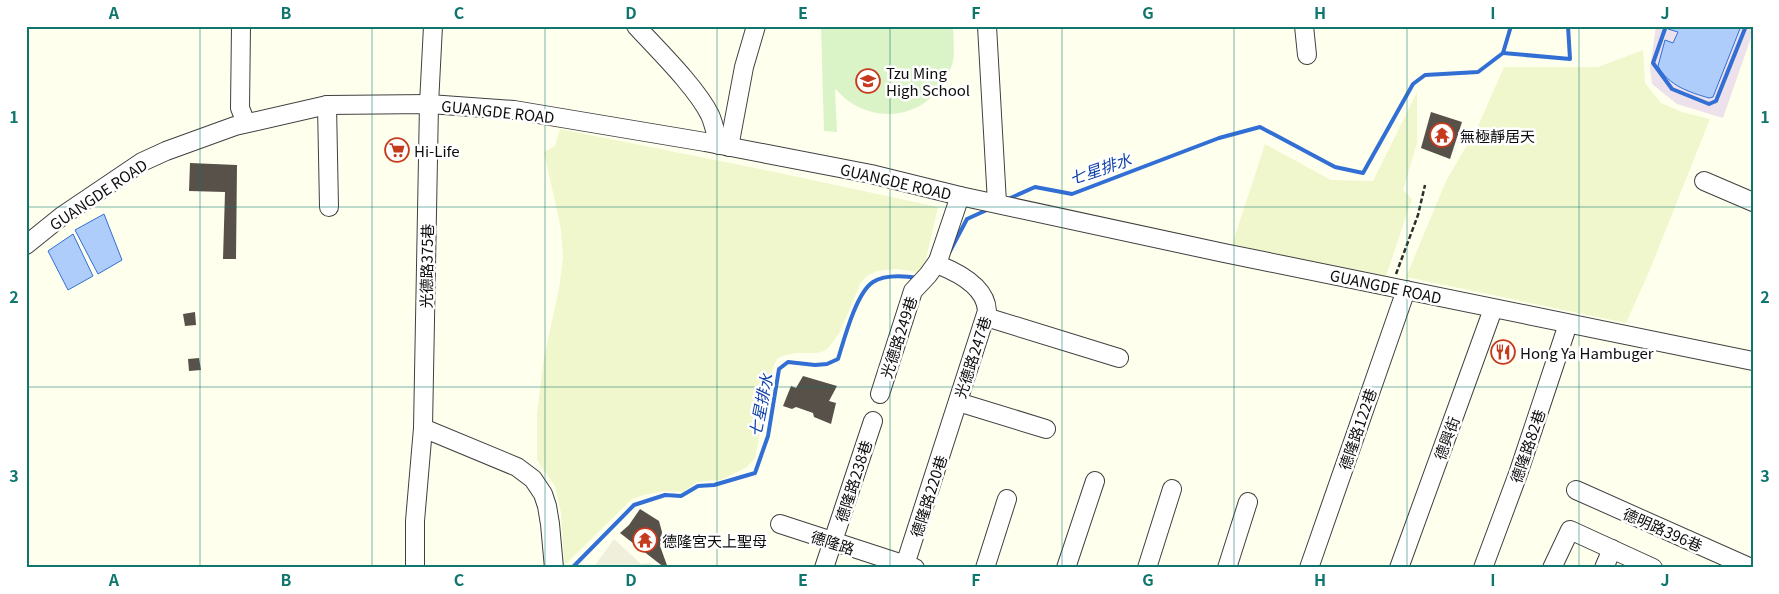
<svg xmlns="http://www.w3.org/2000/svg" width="1779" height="594" viewBox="0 0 1779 594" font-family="Georgia,'Noto Sans TC',serif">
<rect width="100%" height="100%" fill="#ffe"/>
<!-- industrial -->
<path fill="#ede1eb" d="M1656,26h97v6l-30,86 -46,-14 -25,-20 -2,-16z"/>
<!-- farmland -->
<g fill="#f1f7cc">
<path d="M1643,50l2,33 16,20 21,9 28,7 -61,153 -23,51 -220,-46 40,-96 32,-55 26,-59h94z"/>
<path d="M1417,92v51l-14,47 9,9 -26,77 -154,-31 33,-101 66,36 42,1z"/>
<path d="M560,129l210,42 168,36 -14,61 -7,4 -21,-3 -19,2 -10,5 -7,8 -20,48 -11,15 -5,4 -7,2h-21l-10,2 -8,3 -5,9 -18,91 -8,9 -26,13 -24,2 -14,10 -19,-1 -20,4 -12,4 -68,67 -3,-53 -6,-27 -18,-26v-46l7,-57 15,-68 4,-31 -2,-29 -17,-77 11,-6z"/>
</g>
<!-- pitch -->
<path fill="#daf3c7" d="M821,26h132c0,11 2,25 0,35 -12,46 -59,67 -100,43 -7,-4 -12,-10 -18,-15l2,43 -13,-1z"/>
<!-- plaza -->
<path fill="#f0efdc" d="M614,539l27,25 9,-1 9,5h-66z"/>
<!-- water -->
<g fill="#afcdfa" stroke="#316fd5">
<path d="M1666,26h75l-28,71 -4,1c-20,-6 -40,-12 -51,-32l7,-26 8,3 5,-11 -10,-3z"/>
<path d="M104,214l18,46 -24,14 -23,-44z"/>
<path d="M73,234l20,42 -25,14 -20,-39z"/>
</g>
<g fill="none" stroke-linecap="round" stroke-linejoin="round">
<!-- stream -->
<g stroke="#316fd5" stroke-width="4">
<path d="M1666,26l-13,37 19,26 37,15 7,-3 30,-75"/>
<path d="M1503,53l67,6 -2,-33"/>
<path d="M1006,200l29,-13 37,7 147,-56 41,-11 75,40 28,6 50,-89 12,-9 53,-3 25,-19 8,-27"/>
<path d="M949,253l18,-34 22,-10"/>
<path d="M572,568l62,-63 31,-10 16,1 17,-10 16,-1 41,-12 13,-37 11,-67 9,-7 27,3 12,-1 11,-5c6,-19 18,-66 35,-77 12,-8 33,-6 46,-4"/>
</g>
</g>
<!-- building -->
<g fill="#575149">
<path d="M1431,112l31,10 -12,37 -29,-11z"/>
<path d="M190,163l47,2 -1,94h-13l2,-67 -36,-1z"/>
<path d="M195,312l1,13 -11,1 -2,-12z"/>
<path d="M199,358l2,12 -12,1 -1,-12z"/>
<path d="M803,376l34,10 -8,15 7,2 -5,21 -17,-7 -1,-4 -17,-6 -4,2 -9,-3 8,-20 5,2z"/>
<path d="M640,509l19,12 3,11 -2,14 8,22h-3l-45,-35 9,-8z"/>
</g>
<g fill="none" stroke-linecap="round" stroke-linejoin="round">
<!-- minor casing -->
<g stroke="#404040" stroke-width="20">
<g id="minor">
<path d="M241,26l-1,82 6,15"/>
<path d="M433,26l-4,78 -6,324 94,39 16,12 10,15 4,12 3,18 4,44"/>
<path d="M636,26c22,24 60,61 74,89 4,9 6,20 9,30"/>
<path d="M987,26l10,177"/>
<path d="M1304,26l3,29"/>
<path d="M327,105l2,102"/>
<path d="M729,147l15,-80 12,-41"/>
<path d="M1704,181l49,21"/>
<path d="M26,245l36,-29 80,-54 24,-11 69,-25 92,-21 102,-1 85,6 191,32 166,32 89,22 264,57 529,108"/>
<path d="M986,317l133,41"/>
<path d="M880,394l33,-103 15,-16 10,-14 22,-65"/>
<path d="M958,402l88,27"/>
<path d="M1576,490l175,78"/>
<path d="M780,524l135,44"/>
<path d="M415,568v-47l8,-93"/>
<path d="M824,568l49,-147"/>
<path d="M904,568l83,-257c-1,-24 -28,-38 -48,-46l-1,-4"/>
<path d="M985,568l22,-69"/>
<path d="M1066,568l29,-87"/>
<path d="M1147,568l25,-79"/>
<path d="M1227,568l21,-66"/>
<path d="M1309,568l97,-278"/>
<path d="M1399,568l94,-259"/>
<path d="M1483,568l35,-94 50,-150"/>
<path d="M1552,568l18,-38 83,38"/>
<path d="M1604,568l8,-19"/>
</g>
</g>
<!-- path -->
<path stroke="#2f2f2f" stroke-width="2.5" stroke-dasharray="5 2.5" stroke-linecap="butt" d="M1396,274l22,-59 7,-30"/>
<!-- minor -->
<use href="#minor" stroke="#fff" stroke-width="18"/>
</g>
<!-- grid -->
<path fill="none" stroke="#0f766e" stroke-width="1" stroke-opacity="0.55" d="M200,26v542M372,26v542M545,26v542M717,26v542M890,26v542M1062,26v542M1234,26v542M1407,26v542M1579,26v542M26,207h1727M26,387h1727"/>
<!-- icons -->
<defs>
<g id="school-ring" transform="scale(1.25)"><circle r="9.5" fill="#fff" stroke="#c63a1d" stroke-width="1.5"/><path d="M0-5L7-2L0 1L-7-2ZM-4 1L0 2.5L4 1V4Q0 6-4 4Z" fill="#c63a1d"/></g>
<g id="temple-ring" transform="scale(1.25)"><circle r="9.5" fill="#fff" stroke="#c63a1d" stroke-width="1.5"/><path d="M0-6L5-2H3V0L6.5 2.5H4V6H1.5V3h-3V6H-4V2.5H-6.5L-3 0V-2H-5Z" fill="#c63a1d"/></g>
<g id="supermarket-ring" transform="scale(1.25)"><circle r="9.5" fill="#fff" stroke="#c63a1d" stroke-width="1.5"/><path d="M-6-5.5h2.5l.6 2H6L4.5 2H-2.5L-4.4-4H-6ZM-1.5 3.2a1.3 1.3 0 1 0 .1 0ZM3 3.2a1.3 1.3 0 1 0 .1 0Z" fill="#c63a1d"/></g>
<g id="restaurant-ring" transform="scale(1.25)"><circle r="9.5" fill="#fff" stroke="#c63a1d" stroke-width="1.5"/><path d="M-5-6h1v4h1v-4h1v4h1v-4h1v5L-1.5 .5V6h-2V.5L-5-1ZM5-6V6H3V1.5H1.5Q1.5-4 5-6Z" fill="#c63a1d"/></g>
</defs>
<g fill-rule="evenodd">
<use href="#school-ring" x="868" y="81"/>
<use href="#temple-ring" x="1442" y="135"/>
<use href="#supermarket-ring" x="397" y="150"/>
<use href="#restaurant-ring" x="1503" y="352"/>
<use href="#temple-ring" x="645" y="540"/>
</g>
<g text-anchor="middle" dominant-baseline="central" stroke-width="5" stroke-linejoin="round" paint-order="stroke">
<!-- poi labels -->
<g font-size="15" fill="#0d0d0d" stroke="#fff" text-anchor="start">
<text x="886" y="72">Tzu Ming<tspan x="886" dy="17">High School</tspan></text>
<text x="1460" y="135">無極靜居天</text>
<text x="414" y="150">Hi-Life</text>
<text x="1520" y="352">Hong Ya Hambuger</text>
<text x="662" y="540">德隆宮天上聖母</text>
</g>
<!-- street labels -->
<g font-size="15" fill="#0d0d0d" stroke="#fff">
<text transform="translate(498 111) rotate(6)">GUANGDE ROAD</text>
<text transform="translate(896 181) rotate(13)">GUANGDE ROAD</text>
<text transform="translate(98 194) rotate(-34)">GUANGDE ROAD</text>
<text transform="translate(426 266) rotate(-89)">光德路375巷</text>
<text transform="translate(1386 286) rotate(12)">GUANGDE ROAD</text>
<text transform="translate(898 337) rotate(-72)">光德路249巷</text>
<text transform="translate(972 357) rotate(-72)">光德路247巷</text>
<text transform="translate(1357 429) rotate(-71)">德隆路122巷</text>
<text transform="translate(1446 438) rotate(-70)">德興街</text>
<text transform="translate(1527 446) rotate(-71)">德隆路82巷</text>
<text transform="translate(853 481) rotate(-72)">德隆路238巷</text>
<text transform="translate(928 496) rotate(-72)">德隆路220巷</text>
<text transform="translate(1663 529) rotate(24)">德明路396巷</text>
<text transform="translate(833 542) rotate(18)">德隆路</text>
</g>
<!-- water labels -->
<g font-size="16" font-style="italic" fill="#0f42a7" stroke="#fff">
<text transform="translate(1100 168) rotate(-19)">七星排水</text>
<text transform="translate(760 405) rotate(-79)">七星排水</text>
</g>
</g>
<!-- border -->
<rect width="1779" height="594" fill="none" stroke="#ffffff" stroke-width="55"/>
<rect x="28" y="28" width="1724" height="538" fill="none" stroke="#0f766e" stroke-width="2"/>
<g font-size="16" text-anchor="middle" font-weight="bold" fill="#0f766e">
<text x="114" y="19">A</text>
<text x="286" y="19">B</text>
<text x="459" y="19">C</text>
<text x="631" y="19">D</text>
<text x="803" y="19">E</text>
<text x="976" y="19">F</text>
<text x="1148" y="19">G</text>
<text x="1320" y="19">H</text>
<text x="1493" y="19">I</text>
<text x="1665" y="19">J</text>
<text x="14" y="123">1</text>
<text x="1765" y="123">1</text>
<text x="14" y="303">2</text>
<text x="1765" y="303">2</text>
<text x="14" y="482">3</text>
<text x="1765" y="482">3</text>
<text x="114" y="586">A</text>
<text x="286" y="586">B</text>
<text x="459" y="586">C</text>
<text x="631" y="586">D</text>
<text x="803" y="586">E</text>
<text x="976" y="586">F</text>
<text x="1148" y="586">G</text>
<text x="1320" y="586">H</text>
<text x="1493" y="586">I</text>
<text x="1665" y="586">J</text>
</g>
</svg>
